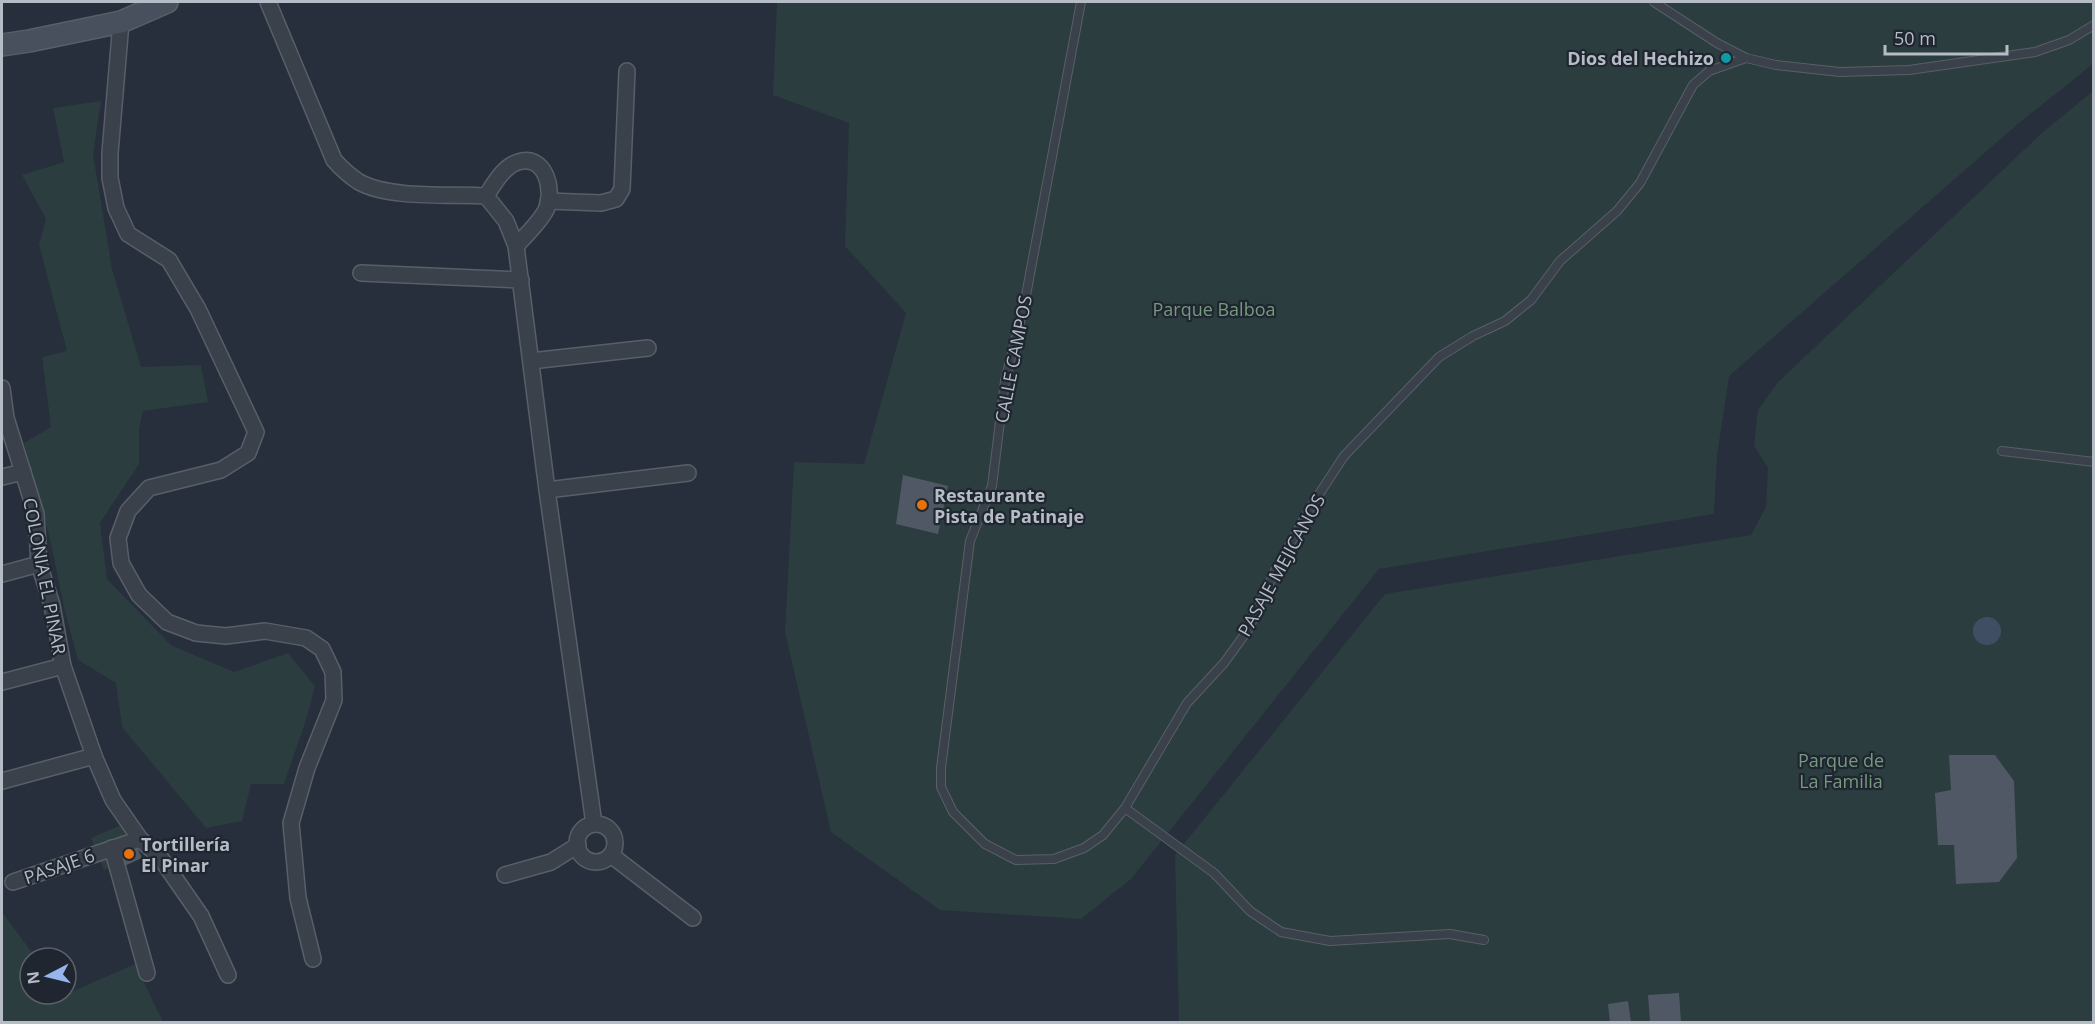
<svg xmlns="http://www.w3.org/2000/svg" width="2095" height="1024" viewBox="0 0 2095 1024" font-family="'Open Sans',sans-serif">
<rect width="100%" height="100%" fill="#262f3b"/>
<!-- green -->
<g fill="#2b3d3e">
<path d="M777,2h1316v62l-74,59 -290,253 -12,80 -3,58 -335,55 -248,310 -50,40 -141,-9 -109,-78 -46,-200 9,-170 70,2 42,-151 -61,-67 4,-123 -76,-28z"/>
<path d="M2093,91v931h-914l-4,-167 210,-261 366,-59 15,-28 2,-39 -14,-22 4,-36 20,-28 264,-249z"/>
<path d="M101,101l-8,53 19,115 29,98 60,-2 7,37 -65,9 -4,18v35l-39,59 7,56 64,66 63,27 54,-19 27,33 -9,34 -22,64h-33l-9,37 -36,7 -84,-101 -6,-44 -38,-23 -13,-48 -14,-69 -27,-100 27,-16 -9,-70 25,-6 -28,-106 7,-26 -24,-44 42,-13 -11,-54z"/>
<path d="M121,825l14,32 -31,13 -13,-32z"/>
<path d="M2,912l34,46h-6v36l34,1 71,-31 28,58h-161z"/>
</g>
<!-- water -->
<circle fill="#404e64" cx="1987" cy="631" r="14"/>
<!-- building -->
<g fill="#505865">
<path d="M903,475l45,11 -10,48 -42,-10z"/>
<path d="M1949,755h46l19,26 3,77 -18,24 -43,2 -2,-39h-16l-3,-52 16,-3z"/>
<path d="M135,843l7,15 -20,9 -6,-17z"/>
<path d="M1679,993l2,29h-31l-2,-27z"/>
<path d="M1628,1001l3,21h-21l-2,-18z"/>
</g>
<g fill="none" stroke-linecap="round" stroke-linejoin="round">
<!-- lane casing -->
<g stroke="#585f69" stroke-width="10">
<g id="lane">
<path d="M1081,2l-57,304 -19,75 -13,105 -22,55 -29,227v19l12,25 32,32 31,16 38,-1 30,-11 19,-13 22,-27 62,-105 37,-40 24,-33 27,-59 37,-66 32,-49 95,-99 34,-21 32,-15 26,-21 29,-39 57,-50 23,-28 53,-98 16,-14 37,-13"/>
<path d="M1654,2l63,41 29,15 30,7 64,7 69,-2 126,-18 34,-12 25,-15"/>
<path d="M2002,451l92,11"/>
<path d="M1125,808l89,65 36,38 31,21 49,9 120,-7 34,6"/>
</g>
</g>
<!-- street casing -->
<g stroke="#585f69" stroke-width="18">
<g id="street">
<path d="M268,2l66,158c7,8 16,16 25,22 31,17 91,12 127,14l20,25 10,25 31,244 47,334"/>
<path d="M121,22l-11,131v25l6,30 12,26 41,26 29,49 58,123 -8,21 -27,17 -72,18 -21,23 -10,27 3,25 18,32 28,27 29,11 30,3 39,-5 41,7 16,11 11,23 1,28 -27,68 -16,55 7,75 15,61"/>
<path d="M486,196c8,-12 17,-29 32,-34 27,-9 37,28 28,48 -7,13 -20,25 -30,36"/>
<path d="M548,201l53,2 15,-4 6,-10 5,-118"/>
<path d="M361,273l160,7"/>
<path d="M531,361l117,-13"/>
<path d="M2,388l4,30 30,96 3,50 13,41 11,61 31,90 19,44 27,39 20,18 41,59 27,59"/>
<path d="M2,477l21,-5"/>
<path d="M547,490l141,-17"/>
<path d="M2,574l37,-10"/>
<path d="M2,682l61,-16"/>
<path d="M2,781l92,-25"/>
<circle cx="596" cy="843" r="19"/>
<path d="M112,848l35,125"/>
<path d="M611,855l82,63"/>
<path d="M505,875l46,-13 27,-17"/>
<path d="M13,882l127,-43"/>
</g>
</g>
<!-- secondary casing -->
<g stroke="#585f69" stroke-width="24">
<path id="secondary" d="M2,45l27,-4 92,-19 46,-20"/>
</g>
<!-- lane -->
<use href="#lane" stroke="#3a414b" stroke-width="8"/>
<!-- street -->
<use href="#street" stroke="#3a414b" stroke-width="15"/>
<!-- secondary -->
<use href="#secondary" stroke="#48505d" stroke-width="21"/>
</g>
<!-- markers -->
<circle fill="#0f9aa8" stroke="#1f2630" stroke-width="2" cx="1726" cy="58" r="6"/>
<g fill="#e8710a" stroke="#1f2630" stroke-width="2">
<circle cx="922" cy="505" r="6"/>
<circle cx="129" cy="854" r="6"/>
</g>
<g text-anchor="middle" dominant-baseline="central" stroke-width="4.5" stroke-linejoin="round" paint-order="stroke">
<!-- poi labels -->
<g font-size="18" font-weight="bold" fill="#b6bcc6" stroke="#1f2630" text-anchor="start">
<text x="1714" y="58" text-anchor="end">Dios del Hechizo</text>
<text x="934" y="495">Restaurante<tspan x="934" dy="21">Pista de Patinaje</tspan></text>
<text x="141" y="844">Tortillería<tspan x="141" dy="21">El Pinar</tspan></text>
</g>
<!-- park labels -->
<g font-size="18" fill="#76997f" stroke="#1f2630">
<text x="1214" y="309">Parque Balboa</text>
<text x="1841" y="760">Parque de<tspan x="1841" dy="21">La Familia</tspan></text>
</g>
<!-- street labels -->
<g font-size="18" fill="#b6bcc6" stroke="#1f2630">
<text transform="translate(1013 359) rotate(-79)">CALLE CAMPOS</text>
<text transform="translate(1281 565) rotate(-61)">PASAJE MEJICANOS</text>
<text transform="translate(45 576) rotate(79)">COLONIA EL PINAR</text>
<text transform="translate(59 866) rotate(-19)">PASAJE 6</text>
</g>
</g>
<!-- border -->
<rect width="2095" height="1024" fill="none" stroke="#b6bcc6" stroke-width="6"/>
<!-- north arrow -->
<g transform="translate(48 976) rotate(263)"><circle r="28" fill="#1f2630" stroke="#5b626c" stroke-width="1.5"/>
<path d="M0-4.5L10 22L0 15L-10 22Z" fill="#95b5ec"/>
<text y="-9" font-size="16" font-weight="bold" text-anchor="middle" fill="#b6bcc6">N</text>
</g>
<!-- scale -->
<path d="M1885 45v9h122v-9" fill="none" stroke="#b6bcc6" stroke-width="3"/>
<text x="1894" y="45" font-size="18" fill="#b6bcc6" stroke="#1f2630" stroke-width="4.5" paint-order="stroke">50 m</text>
</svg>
